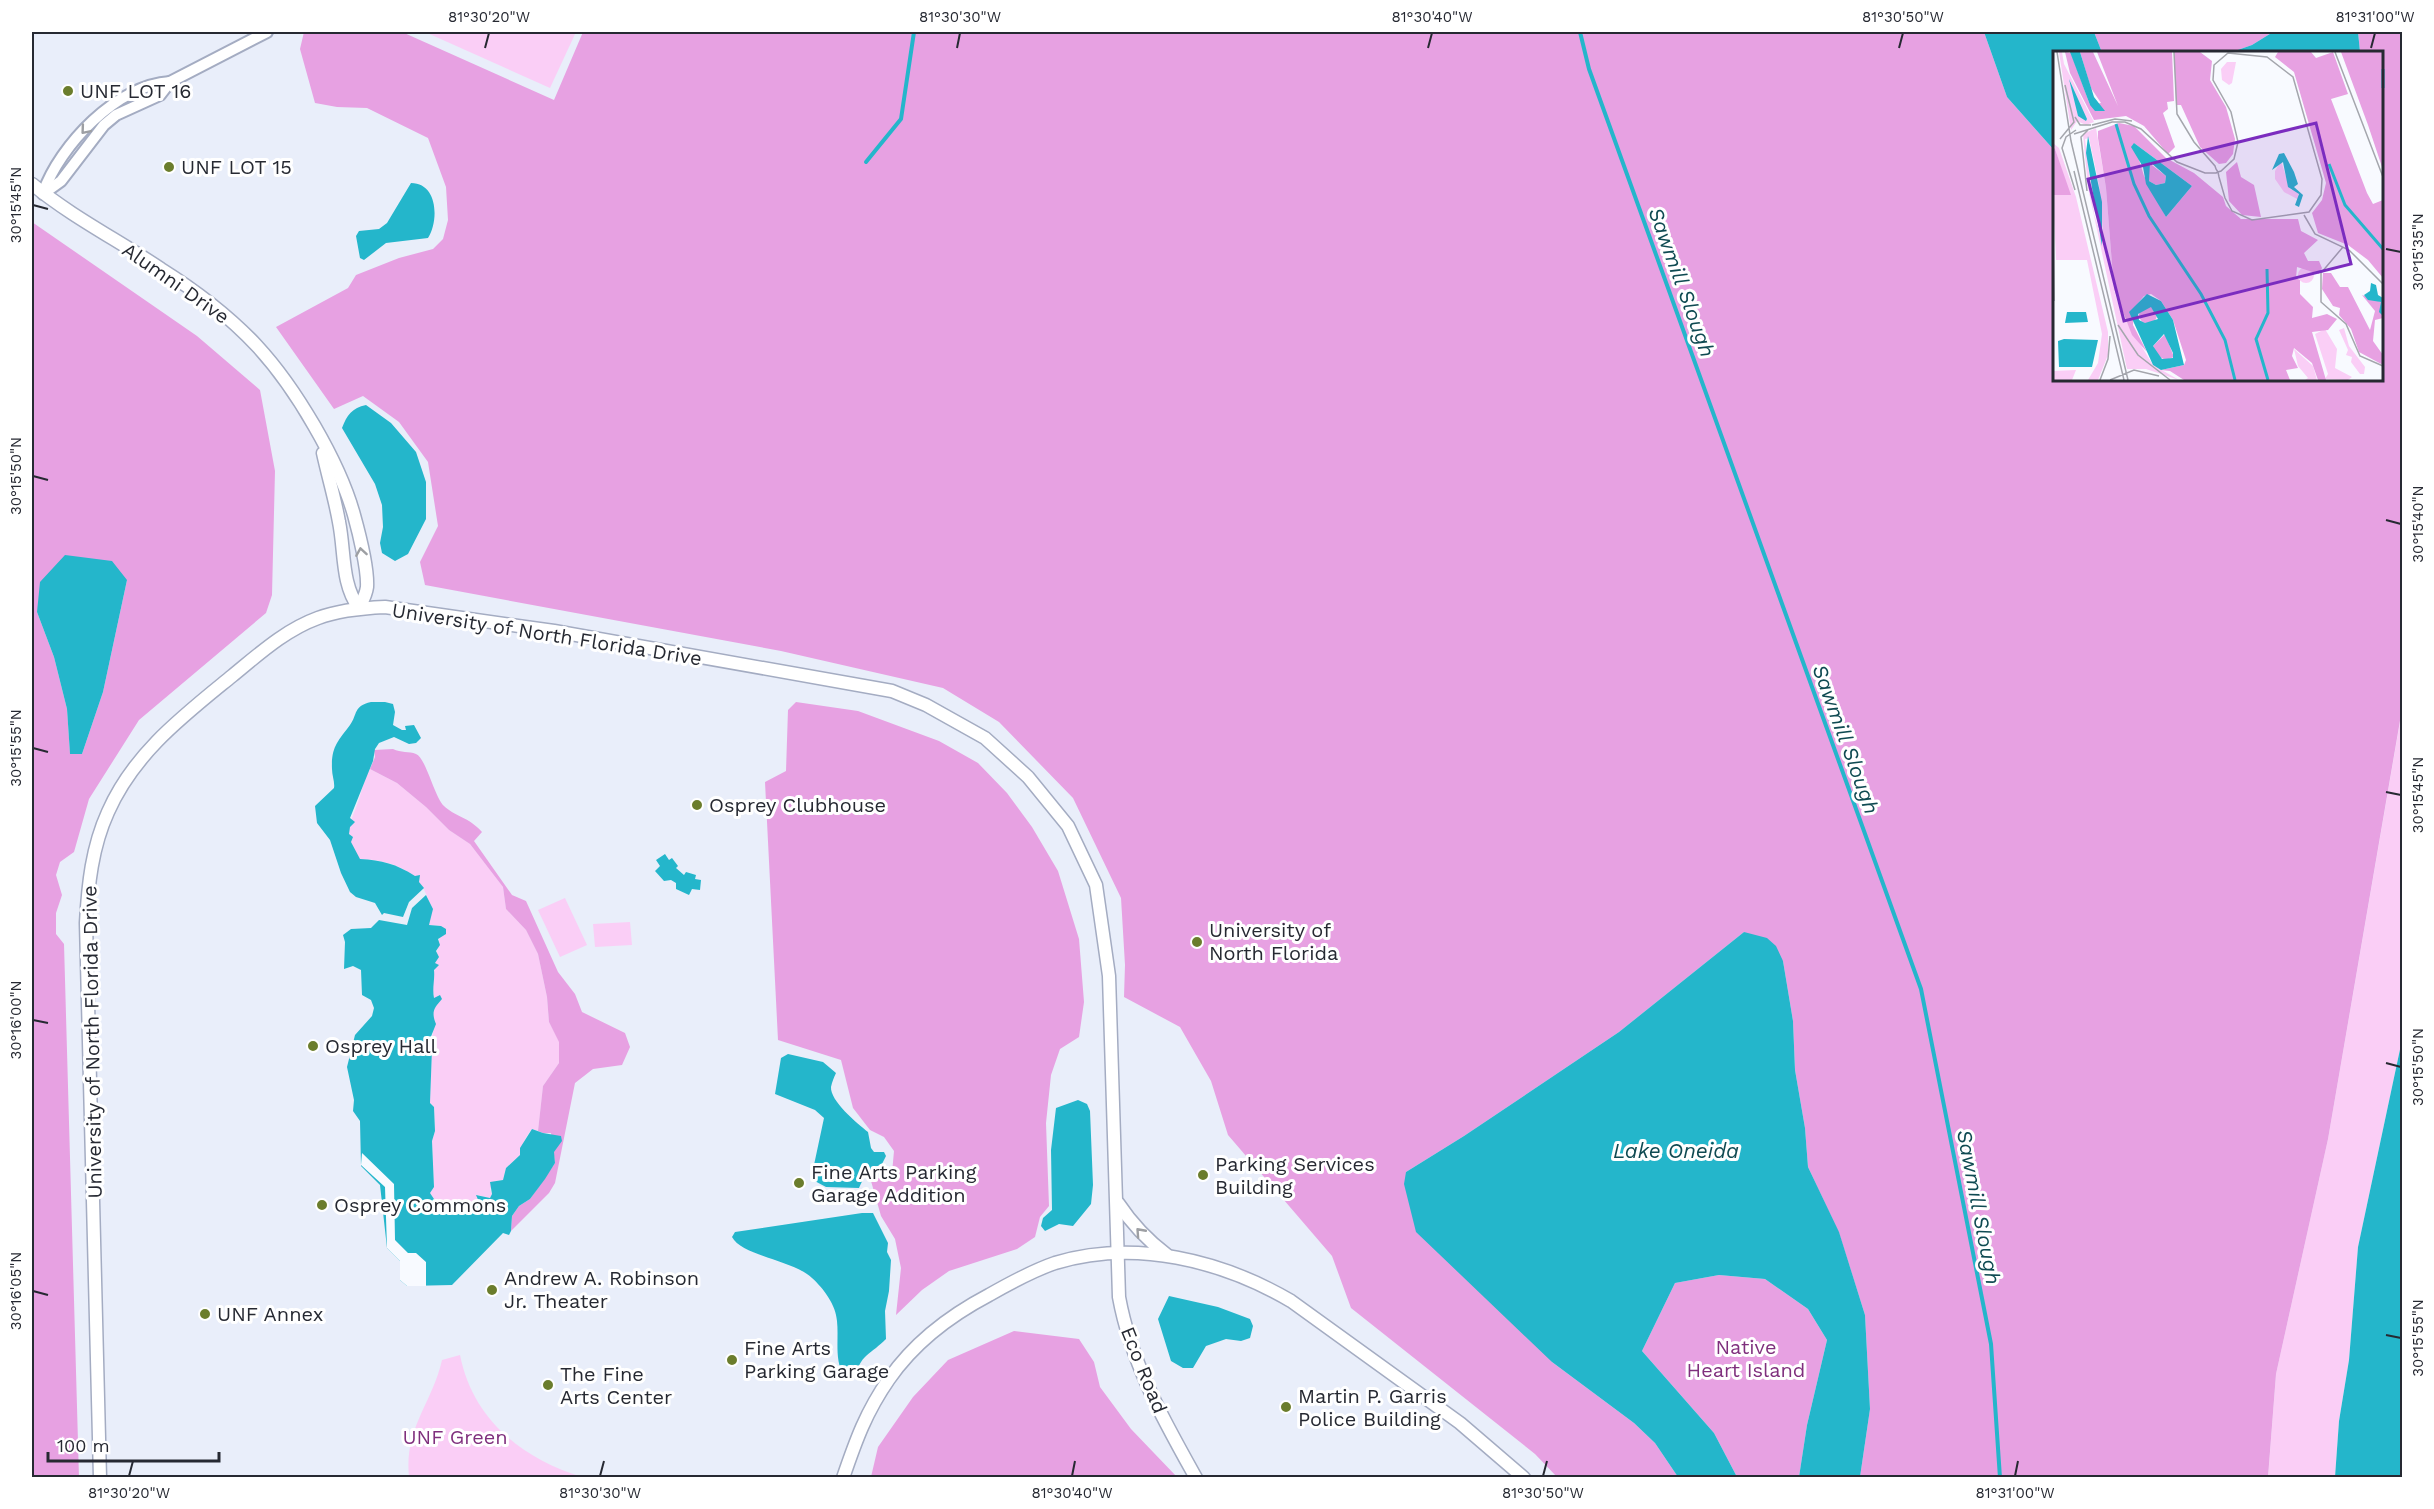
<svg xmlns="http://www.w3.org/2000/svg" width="2434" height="1509" viewBox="0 0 2434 1509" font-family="'Work Sans',sans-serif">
<rect width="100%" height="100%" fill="#f8faff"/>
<!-- built -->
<path fill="#e9eefa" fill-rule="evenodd" d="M32,32h2370v677l-74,430 -52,235 -8,103h-2236zM2054,52h328v328h-328z"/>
<!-- green -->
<g fill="#facef6">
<path d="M425,32h151l-26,56z"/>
<path d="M2402,710v330l-44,207 -9,113 -10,61 -4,56 -67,1 8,-104 52,-235z"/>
<path d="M370,769l27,14 29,24 23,23 21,14 33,43 3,22 20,21 12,24 9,43 2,25 10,19v22l-16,23 -5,45 -6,-2c-6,7 -11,17 -12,26l-14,13 -3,12 -8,1 -5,8 2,5 -2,4 -13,-3 2,7 -11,3 -11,9 -12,-2 -5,-10 -6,-3 -4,-6 4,-6 -2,-46 3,-10 -1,-24 -4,-4 2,-54 -4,-5 5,-10v-26l9,-9 -8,-1 -2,-13 9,-59 -12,-1c-1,-8 3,-17 0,-24 -10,-31 -38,-41 -69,-42 -20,-27 -8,-37 0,-63 3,-10 5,-18 10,-27z"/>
<path d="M565,898l22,47 -27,12 -22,-47z"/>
<path d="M630,922l2,23 -37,2 -2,-23z"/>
<path d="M460,1355c13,65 62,103 122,122h-173c-5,-49 23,-73 33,-117z"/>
</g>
<!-- forest -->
<g fill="#e7a1e2" fill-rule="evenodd">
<path d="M304,32h98l152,68 29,-68h1401l23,65 47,53v230h328v-328h-22l-2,-20h44v677l-74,430 -52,235 -8,103h-408l10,-68 -5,-94 -26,-82 -31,-66 -3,-39 -10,-58 -2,-49 -10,-60 -39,-29 -125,100 -155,104 -58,36 146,190 82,61 21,20 23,34h-121l-22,-23 -184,-146 -19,-52 -104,-121 -17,-54 -31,-54 -56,-30 1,-32 -4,-67 -48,-100 -74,-76 -56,-34 -162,-37 -356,-66 -5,-23 18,-36 -10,-64 -29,-40 -36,-26 -29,13 -58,-82 72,-39 8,-13 43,-17 34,-9 10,-10 5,-19 -2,-33 -18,-49 -61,-30 -30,-1 -22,-4 -15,-54z"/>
<path d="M2094,32h179l-21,13 -20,7h-127l-4,-2z"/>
<path d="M32,222l165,114 63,54 15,81 -3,124 -6,18 -127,107 -50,79 -15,53 -14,10 -4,13 6,20 -6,18v21l8,10 15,534 -47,-1zM127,580l-24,112 -21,62 -12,-1 -3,-44 -13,-52 -17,-45z"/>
<path d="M796,702l62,9 81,30 39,22 29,30 25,34 26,44 21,68 5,63 -5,35 -19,12 -9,26 -5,48 3,83 -9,11 -5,20 -18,12 -68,22 -27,19 -26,25 5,-47 -6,-29 -14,-23 -10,-35 21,-8 2,-22 -10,-14 -14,-7 -17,-22 -12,-48 -63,-20 -13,-258 21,-11 2,-61z"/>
<path d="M393,749c8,4 16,2 23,5 10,4 18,42 28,52 10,10 25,11 38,26l-8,9 38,54 14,6 32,71 17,22 7,18 43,21 5,14 -8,18 -29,4 -18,14 -20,100 -6,10 -38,38 1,-15 7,-10 11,-7 25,-36 -4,-30h-8l-5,-2 5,-45 16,-23v-21l-10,-20 -2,-25 -9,-43 -12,-24 -20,-21 -3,-22 -33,-43 -21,-14 -23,-23 -29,-24 -27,-14 5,-12 -1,-7z"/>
<path d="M1719,1275l46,4 43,30 19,31 -20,85 -8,52h-62l-23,-44 -72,-82 33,-68z"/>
<path d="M1014,1331l65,8 15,23 6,25 31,42 46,48h-306l7,-30 35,-50 35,-37z"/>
</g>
<!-- water -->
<g fill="#24b6cb">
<path d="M1984,32h110l7,18 4,2h-51v98l-47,-53z"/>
<path d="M2273,32h85l2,20h-128l20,-7z"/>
<path d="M411,183c27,0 28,38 17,55l-42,5 -22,17 -4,-2 -4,-22 3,-5 20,-2 8,-6z"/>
<path d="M366,405l25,18 25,29 10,30v37l-18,35 -13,7 -13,-8 -2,-10 3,-16 -1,-22 -7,-21 -33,-56c5,-13 10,-20 24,-23z"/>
<path d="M65,555l47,6 15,19 -24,112 -21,62h-12l-3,-45 -13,-52 -17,-45 3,-30z"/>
<path d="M371,702h14l8,2 2,8 -2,13 9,5h4l-1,-4 9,-1 7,13 -5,5 -7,1 -15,-7 -15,6 -4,6 -2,12 -23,57 5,4 -5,5 -1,7 4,3 -2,5 9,17c22,1 36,5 55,17l5,-1 -1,7 5,6 -15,14 -6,15 -19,-4 -2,2 -7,-12 -19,-6 -6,-5 -9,-19 -11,-33 -13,-17 -2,-17 19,-18c1,-6 -2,-12 -2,-19 -1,-22 6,-28 18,-44 8,-11 3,-19 21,-23z"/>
<path d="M665,854l4,6 3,-2 6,8 -2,2 8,7 2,-3 10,3 -1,4 6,1 -1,10 -8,-1 -3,6 -13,-6v-6l-5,-3 -7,1 -9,-10 5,-5 -4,-6z"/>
<path d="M426,895l7,14 -4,16 12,1 5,3v5l-8,5 2,6 -4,6 3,6 -4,6 4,2 -5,5c1,10 -2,18 0,28l6,-3 2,4c-8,9 -11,13 -6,25l-8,20 4,5 -2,54 4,4 1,24 -3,10 2,46 -4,6 4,6 6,2 5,11 12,2 6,-7 16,-5 -3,-7 14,3 2,-4 -2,-12 13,-2 3,-12 14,-13v-7l12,-19 11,4 18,3 1,5 -8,11 1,11 -10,16 -15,20 -11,7 -7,10 -1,15 -2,4 -6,-2 -51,52 -45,1 -7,-6v-19l-13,-13 -7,-63 -19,-19 -1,-45 -7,-10 1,-11 -7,-33 8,-32 17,-19 2,-8 -3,-8 -9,-5 -1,-25 -8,-4 -9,3 1,-27 -2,-7 8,-6 20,-1 8,-8 28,5 5,-17z"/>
<path d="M1744,932l23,6 9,8 7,15 10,60 2,49 10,58 3,39 31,65 26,83 5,94 -10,68h-61l8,-52 20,-85 -19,-31 -43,-30 -46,-4 -44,8 -33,68 72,82 23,44h-59l-23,-34 -21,-20 -82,-61 -136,-130 -12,-48 2,-12 58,-36 155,-104z"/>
<path d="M2402,1040v437h-67l4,-56 10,-61 9,-113z"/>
<path d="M788,1054l35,8 13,11c-2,4 -4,9 -5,14 -1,14 26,36 37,45l3,16 3,4h10l2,4 -4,8c-14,6 -17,11 -23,24l-33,-1 -15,-8 13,-61 -9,-8 -40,-16 6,-36z"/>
<path d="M1078,1100l9,4 3,7 3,74 -2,19 -18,22 -14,-2 -14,7 -4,-5 2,-8 9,-8 -1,-60 5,-42z"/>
<path d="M862,1213h11l15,30 -1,9 4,8 -2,31 -4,20 1,28c-7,7 -13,11 -20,17 -10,9 -5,17 -22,20 -10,-16 -5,-37 -7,-55 -1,-16 -13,-32 -25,-43 -19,-18 -70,-22 -80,-41l3,-5z"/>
<path d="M1169,1296l49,11 32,12 3,7 -3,12 -9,3 -15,-2 -20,7 -13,22h-10l-12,-7 -13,-42z"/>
</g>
<!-- pier -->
<path fill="#f8faff" d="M362,1153l32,31 1,56 13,13h8l10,9v24h-19l-7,-6v-19l-13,-13 -2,-61 -24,-22z"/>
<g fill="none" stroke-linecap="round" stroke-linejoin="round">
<!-- stream -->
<g stroke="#24b6cb" stroke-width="4">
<path d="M1580,32l9,37 332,920 70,355 9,134"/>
<path d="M866,162l35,-43 13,-87"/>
</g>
<!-- minor casing -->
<g stroke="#a4acc2" stroke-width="14">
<g id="minor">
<path d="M43,193c17,-48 74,-108 127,-111"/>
<path d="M43,194l18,-13 43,-56 12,-10 44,-20 10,-13 97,-50"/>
</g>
</g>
<!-- tertiary casing -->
<g stroke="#a4acc2" stroke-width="15">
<g id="tertiary">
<path d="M32,184c40,33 86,56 129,85 35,22 68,47 96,77 38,41 82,115 97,169 5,18 14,55 13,72 -1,8 -5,15 -8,21"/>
<path d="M323,453c5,23 12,46 16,69 6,29 2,62 20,86"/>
<path d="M1118,1203c14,21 29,37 49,52"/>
<path d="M100,1478l-14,-555c2,-38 6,-76 22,-111 26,-59 75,-96 124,-136 27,-22 53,-46 86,-58 21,-8 45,-10 67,-11l169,24 338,60 34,14 59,33 43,39 40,49 28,59 13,91 10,321c12,66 44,122 77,181"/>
<path d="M843,1478c13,-38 23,-66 46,-99 25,-36 62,-64 100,-84 21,-12 43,-24 66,-32 80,-24 166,-3 236,38l169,122 64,55"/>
</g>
</g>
<!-- minor -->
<use href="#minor" stroke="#fff" stroke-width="10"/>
<!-- tertiary -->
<use href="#tertiary" stroke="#fff" stroke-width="12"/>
</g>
<!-- one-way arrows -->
<defs><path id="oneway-chevron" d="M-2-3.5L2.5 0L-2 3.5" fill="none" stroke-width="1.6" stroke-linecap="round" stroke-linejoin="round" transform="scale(1.5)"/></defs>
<g stroke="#9d9fa3">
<use href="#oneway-chevron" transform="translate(85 130) rotate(130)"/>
<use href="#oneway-chevron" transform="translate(361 552) rotate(-99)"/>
<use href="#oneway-chevron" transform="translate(1140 1232) rotate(-132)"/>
</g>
<!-- ticks -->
<path fill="none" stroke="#262932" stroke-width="2" d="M485,48l4,-15M957,48l3,-15M1428,48l4,-15M1899,48l4,-15M2371,48l4,-15M33,205l15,4M2386,249l15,3M33,476l15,4M2386,520l15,4M33,748l15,4M2386,792l15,3M33,1020l15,3M2386,1063l15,4M33,1291l15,4M2386,1335l15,3M129,1476l4,-15M600,1476l4,-15M1072,1476l3,-15M1543,1476l4,-15M2015,1476l3,-15"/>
<!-- markers -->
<g fill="#6b7d2c" stroke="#fff" stroke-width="2">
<circle cx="68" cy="91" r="6"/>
<circle cx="169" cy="167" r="6"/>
<circle cx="697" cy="805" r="6"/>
<circle cx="1197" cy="942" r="6"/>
<circle cx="313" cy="1046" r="6"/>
<circle cx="1203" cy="1175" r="6"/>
<circle cx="799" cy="1183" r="6"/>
<circle cx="322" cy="1205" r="6"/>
<circle cx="492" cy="1290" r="6"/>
<circle cx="205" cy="1314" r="6"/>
<circle cx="732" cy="1360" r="6"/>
<circle cx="548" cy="1385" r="6"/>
<circle cx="1286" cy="1407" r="6"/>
</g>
<g text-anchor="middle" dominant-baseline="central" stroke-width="6" stroke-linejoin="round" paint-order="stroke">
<!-- poi labels -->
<g font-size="20" fill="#262932" stroke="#fff" text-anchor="start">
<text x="80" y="91">UNF LOT 16</text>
<text x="181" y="167">UNF LOT 15</text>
<text x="709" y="805">Osprey Clubhouse</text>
<text x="1209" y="930">University of<tspan x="1209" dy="23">North Florida</tspan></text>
<text x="325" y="1046">Osprey Hall</text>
<text x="1215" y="1164">Parking Services<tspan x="1215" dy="23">Building</tspan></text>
<text x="811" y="1172">Fine Arts Parking<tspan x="811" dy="23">Garage Addition</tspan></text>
<text x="334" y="1205">Osprey Commons</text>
<text x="504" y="1278">Andrew A. Robinson<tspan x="504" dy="23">Jr. Theater</tspan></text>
<text x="217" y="1314">UNF Annex</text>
<text x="744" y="1348">Fine Arts<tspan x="744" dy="23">Parking Garage</tspan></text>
<text x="560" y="1374">The Fine<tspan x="560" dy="23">Arts Center</tspan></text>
<text x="1298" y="1396">Martin P. Garris<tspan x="1298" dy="23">Police Building</tspan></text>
</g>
<!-- street labels -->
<g font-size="20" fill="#262932" stroke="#fff">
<text transform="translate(176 283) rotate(35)">Alumni Drive</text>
<text transform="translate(547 634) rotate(9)">University of North Florida Drive</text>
<text transform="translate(92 1042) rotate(-91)">University of North Florida Drive</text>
<text transform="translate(1144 1370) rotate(68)">Eco Road</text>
</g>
<!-- park labels -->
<g font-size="20" fill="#7f2f7d" stroke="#fff">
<text x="1746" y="1347">Native<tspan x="1746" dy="23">Heart Island</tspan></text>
<text x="455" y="1437">UNF Green</text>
</g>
<!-- water labels -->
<g font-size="21" font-style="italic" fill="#0f4a52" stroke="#fff">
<text transform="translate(1682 282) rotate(70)">Sawmill Slough</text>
<text transform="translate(1846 739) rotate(70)">Sawmill Slough</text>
<text x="1676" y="1150">Lake Oneida</text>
<text transform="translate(1979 1207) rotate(79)">Sawmill Slough</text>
</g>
</g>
<!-- overview -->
<g transform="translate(2053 51)">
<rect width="330" height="330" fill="#f8faff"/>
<path d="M6,1h3l2,12 30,58 -8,3 -9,-4 -6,9zM183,11l-4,21 -3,2 -7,-5 -1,-11 6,-7zM43,77l10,60 8,101 6,22 33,54 26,15 -33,-11h-19l-39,-181 -5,-54zM36,87l10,47 5,59 -10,-30 -9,-75zM0,92l6,5 17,49 32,135v23l-10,25h-10l10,-17 4,-29 -15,-74h-31l-3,-65h17zM228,110l9,28 8,3 1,8 -15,-8 -9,-13v-8zM245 224a8 8 0 1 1 16 0a8 8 0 1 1-16 0ZM291,277l5,18 16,21 -1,7h-4l-9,-12 1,-5 -6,-2 2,-5 -9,-20zM272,278l12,20 -2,19 17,9 -4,3 -23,-1 3,-5 -13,-40zM241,298l19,17 4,14h-12l3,-2 -10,-12zM23,319l-4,10h-19v-9z" fill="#facef6" fill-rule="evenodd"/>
<path d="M12,1l6,1 19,52 11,-2 -10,-15 -11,-36h13l25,54 -21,-54h75l2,49 -7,1 1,7 -5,4 12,34 -7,7 -24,-28 -18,-10 -32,4 -24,-47zM121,1h26l12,9 -2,19 16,27 9,32 -2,15 -7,9 -7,1 -19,-17 -19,-42h-5zM225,1h33l5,6 17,-6 15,42 -17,5 36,94 6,11 10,-4v78l-15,-18 -20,-15 -30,-12 -6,-20 10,-13 4,-17 -32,-111 -19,-15zM288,1h42v118l-15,-45zM66,72l15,3 32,32 28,15 29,24 3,9 15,13h57l3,12 17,9 -14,13 4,8h11l3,7 -3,6 -22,-7 -1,11 4,2v14l13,13 -1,11 15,-4 10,5 -9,11 -16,2 14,48h-8l-6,-17 -18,-15 -2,8 6,12 -12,2 4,10h-106l-14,-9 -9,-1 23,-5 2,-5 -13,-40 -12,-19 -10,-7 -7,2 -10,12 -1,17 14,27 -15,-17 -18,-46 -8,-101 -8,-50v-7zM81,92l58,43 -26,31 -22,-41zM0,96l2,2 16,46h-18zM95,111l18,14 -1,7 -9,2 -7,-4zM184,111l4,15 13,8 7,32 -19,-2 -13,-14 -3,-29zM270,222h8l9,14h8l22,43 5,-19 -13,-16 19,7 2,16 -8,2 -2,21 10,14v10l-24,-13 -8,-23 -12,-14 1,-7 -7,-2 -11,-17zM86 264a9 9 0 1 1 18 0a9 9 0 1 1-18 0ZM112,283l9,23 -8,3 -9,-4 -4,-10z" fill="#e7a1e2" fill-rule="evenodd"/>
<path d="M17,1h10l14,45 11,14h-10l-5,-6zM16,28l18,40 -1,2 -8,-5zM35,85l14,66v44l-16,-93zM81,92l58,43 -26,31 -20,-33 -3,-17 -12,-20zM97,111l16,14 -1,7 -9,2 -7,-4zM231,102l10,19 4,12 -4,3 9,8 -4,12 -4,-2 4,-11 -11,-7 -5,-25 -11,8 7,-16zM318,232l5,2 2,10 5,3v18l-4,-4 2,-10 -13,-2 -4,-5 6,-4zM94,243l14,7 12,19 11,45 -23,5 -8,-5 -24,-53zM98,256l7,12 -13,4 -6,-3 -1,-6zM111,283l9,19v5l-11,1 -9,-13zM14,261h19l2,10 -23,1zM11,288l34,1 -6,27h-33l-1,-26z" fill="#24b6cb" fill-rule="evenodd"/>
<path fill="none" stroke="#24b6cb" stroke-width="3" d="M330,18v19M63,73l18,60 15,32 52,78 24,46 10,40M276,113l16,41 38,44M214,218l1,44 -12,26 12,41"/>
<path fill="none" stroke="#a4a6ad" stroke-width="1.5" d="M4,1l14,89 57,239M282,1l48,125M0,32v51M22,66l5,8h11M39,74l23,-6 17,2M21,83l38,-12h13l16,7 36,33 28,11h11l2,-1 3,-1 13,-12 4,-17 -7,-30 -18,-32 1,-15 14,-12 39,4 26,20 29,102 -1,16 -12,17 -57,8 -20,-9 -7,-13 -6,-21 -1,-5 -2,-3 -1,-3 -21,-24 -17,-28 -3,-62M7,88l14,-17 -9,-37M21,120l50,209M22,139l-13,-42 4,-11 10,-7M34,140l-6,-54 7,-7M251,164l11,19 34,16 34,34M0,177l1,73M290,196l-22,26v29l25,22 14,32 23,10M65,274l20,30 32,25M47,329l8,-21 2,-23M57,329l24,-10 25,6"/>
<path fill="#7b2cbf" fill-opacity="0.15" stroke="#7b2cbf" stroke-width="3" d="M263,72l35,141 -227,57 -36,-142z"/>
<rect width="330" height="330" fill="none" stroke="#262932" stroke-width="3"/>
</g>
<!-- border -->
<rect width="2434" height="1509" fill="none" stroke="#ffffff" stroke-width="66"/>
<!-- scale -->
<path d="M48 1452v9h171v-9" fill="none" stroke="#262932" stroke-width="3"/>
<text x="57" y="1452" font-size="18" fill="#262932" stroke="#ffffff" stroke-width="4.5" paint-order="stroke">100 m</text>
<rect x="33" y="33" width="2368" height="1443" fill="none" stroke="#262932" stroke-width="2"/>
<g font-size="15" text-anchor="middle" fill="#262932">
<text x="489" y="22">81°30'20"W</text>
<text x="960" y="22">81°30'30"W</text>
<text x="1432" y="22">81°30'40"W</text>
<text x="1903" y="22">81°30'50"W</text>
<text x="2375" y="22">81°31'00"W</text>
<text transform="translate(16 205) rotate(-90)" y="5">30°15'45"N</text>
<text transform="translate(2418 252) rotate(-90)" y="5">30°15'35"N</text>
<text transform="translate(16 476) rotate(-90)" y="5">30°15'50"N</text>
<text transform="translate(2418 524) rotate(-90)" y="5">30°15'40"N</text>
<text transform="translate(16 748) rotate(-90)" y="5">30°15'55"N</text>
<text transform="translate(2418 795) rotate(-90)" y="5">30°15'45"N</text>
<text transform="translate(16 1020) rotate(-90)" y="5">30°16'00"N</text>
<text transform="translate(2418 1067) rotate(-90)" y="5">30°15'50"N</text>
<text transform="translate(16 1291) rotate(-90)" y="5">30°16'05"N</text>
<text transform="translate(2418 1338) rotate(-90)" y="5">30°15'55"N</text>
<text x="129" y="1498">81°30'20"W</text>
<text x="600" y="1498">81°30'30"W</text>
<text x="1072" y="1498">81°30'40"W</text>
<text x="1543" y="1498">81°30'50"W</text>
<text x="2015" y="1498">81°31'00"W</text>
</g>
</svg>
